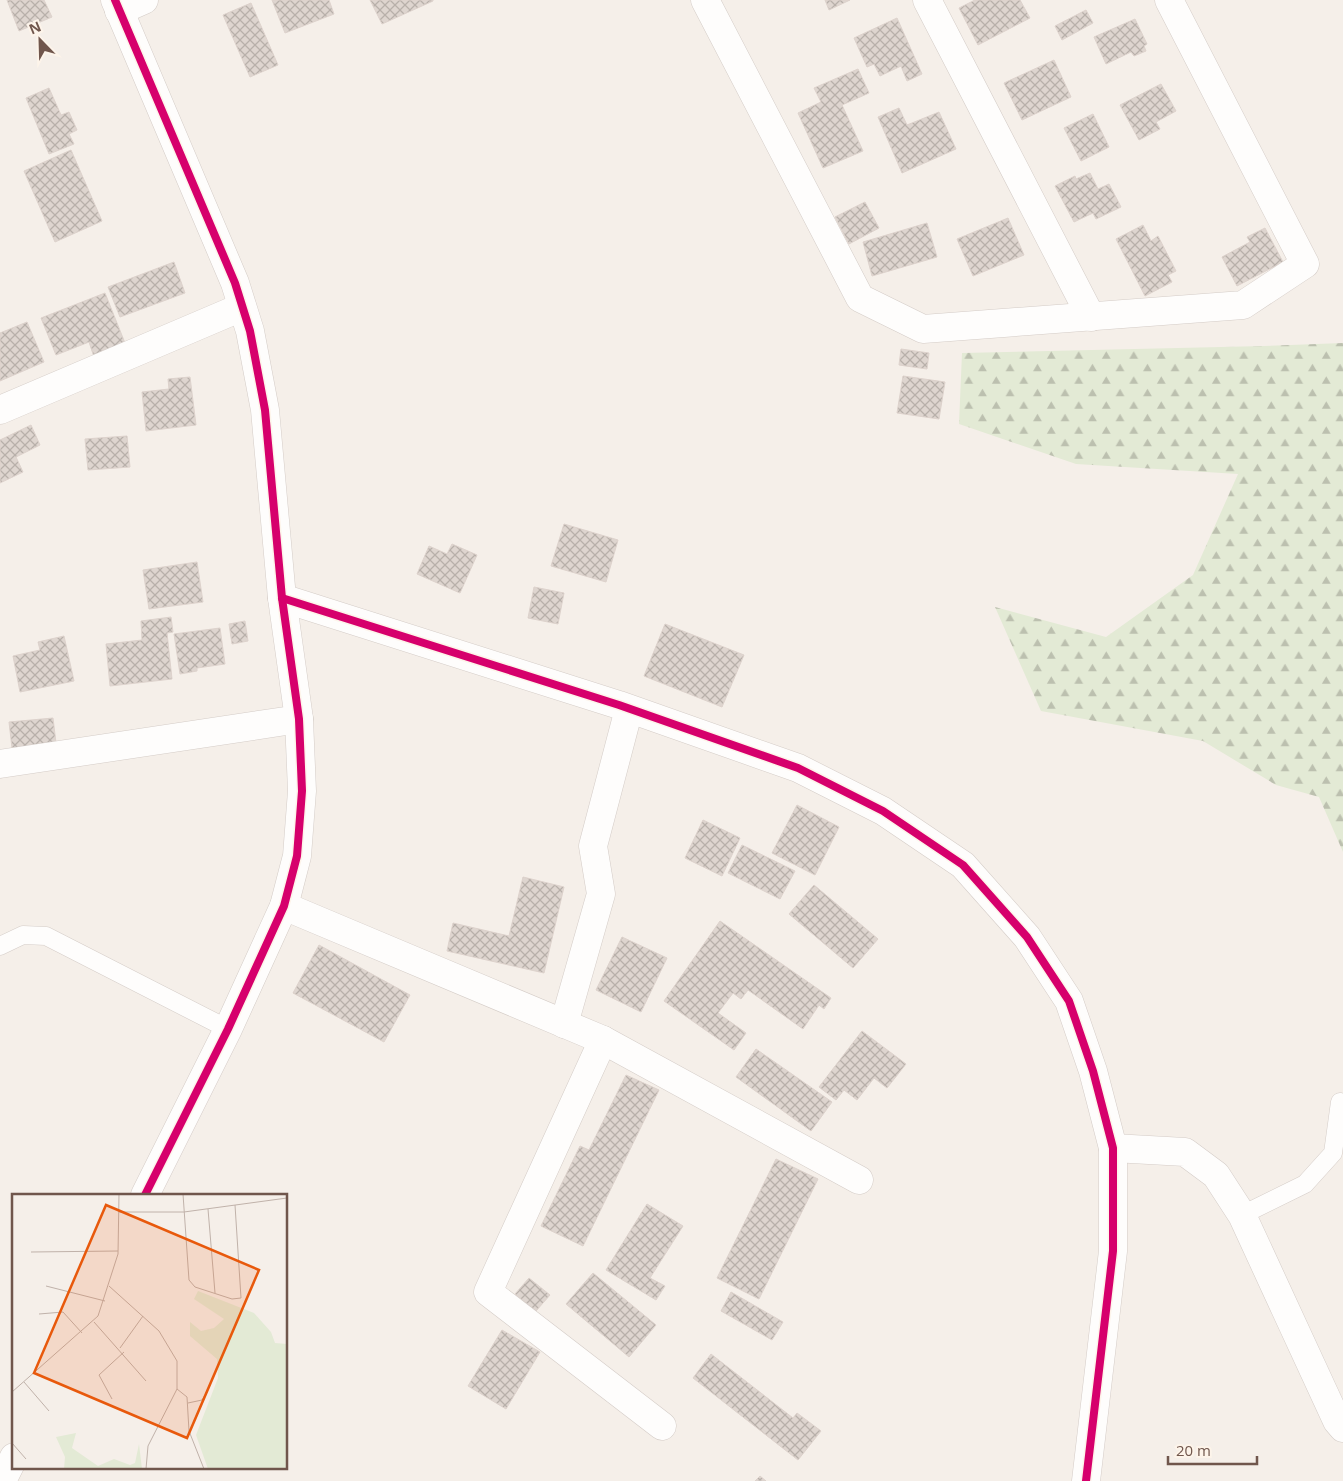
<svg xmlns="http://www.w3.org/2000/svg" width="1343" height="1481" viewBox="0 0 1343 1481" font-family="'Open Sans',sans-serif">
<defs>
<pattern id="forest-firs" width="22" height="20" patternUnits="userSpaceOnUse" patternTransform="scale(1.25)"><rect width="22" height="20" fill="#e3ead5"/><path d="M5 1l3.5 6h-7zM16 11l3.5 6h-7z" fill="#bcc0af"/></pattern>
<pattern id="building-cross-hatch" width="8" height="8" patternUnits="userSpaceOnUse" patternTransform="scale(1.25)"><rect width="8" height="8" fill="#ded5cf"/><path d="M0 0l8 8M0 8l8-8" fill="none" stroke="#b8b0aa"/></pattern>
</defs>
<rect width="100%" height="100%" fill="#f5efe9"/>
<!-- forest -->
<path fill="url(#forest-firs)" d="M1343,343v509l-24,-55 -43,-12 -73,-44 -162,-30 -46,-104 111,30 87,-62 45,-101 -162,-10 -117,-40 3,-71 302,-7z"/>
<!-- building -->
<g fill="url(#building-cross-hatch)" stroke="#ddd2cc">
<path d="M7,0h37l8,17 -33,14z"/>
<path d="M272,0h57l5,14 -49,19z"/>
<path d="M370,0h63v1l-51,23z"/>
<path d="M825,0h25l-21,10z"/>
<path d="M975,0h45l10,18 -52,27 -19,-37z"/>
<path d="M251,3l27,62 -28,12 -27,-62z"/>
<path d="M1086,10l7,13 -31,17 -7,-14z"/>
<path d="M897,18l25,56 -15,7 -6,-15 -21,10 -6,-12 -7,3 -13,-29z"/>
<path d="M1135,19l12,25 -3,2 2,5 -12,5 -3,-4 -25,12 -12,-27z"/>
<path d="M1054,60l17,37 -49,23 -18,-37z"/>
<path d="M858,69l11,24 -27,12 21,46 -40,17 -25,-55 23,-11 -7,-14z"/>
<path d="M1161,84l15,27 -20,11 4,7 -21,11 -19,-35z"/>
<path d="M49,88l12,27 8,-3 8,18 -8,4 5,10 -25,10 -23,-56z"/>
<path d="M899,108l8,17 32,-13 17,37 -54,24 -24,-56z"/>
<path d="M1093,114l16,33 -28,14 -17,-33z"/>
<path d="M71,150l31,71 -47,21 -31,-71z"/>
<path d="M1090,173l8,16 11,-5 12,23 -25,12 -3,-6 -19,9 -19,-36 20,-10 1,3z"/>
<path d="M865,202l14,26 -30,16 -14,-27z"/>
<path d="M1008,218l16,37 -51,21 -16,-37z"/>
<path d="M927,223l10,34 -65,19 -9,-34z"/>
<path d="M1143,225l8,16 7,-5 18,35 -8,4 4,7 -27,14 -29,-57z"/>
<path d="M1265,228l18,34 -46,24 -15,-29 28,-15 -3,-5z"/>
<path d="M174,262l11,31 -65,24 -12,-30z"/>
<path d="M105,293l22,55 -32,12 -6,-18 -33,13 -15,-37z"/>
<path d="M27,322l17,40 -44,19v-48z"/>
<path d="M901,349l28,4 -2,16 -28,-4z"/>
<path d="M903,376l42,6 -6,37 -42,-6z"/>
<path d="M190,377l6,48 -50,6 -4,-39 27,-3 -1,-10z"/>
<path d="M31,425l9,20 -24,12 7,15 -23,11v-43z"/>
<path d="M127,436l3,31 -42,3 -3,-31z"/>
<path d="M564,524l54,16 -12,42 -55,-16z"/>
<path d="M452,544l25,11 -17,38 -43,-19 12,-28 18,8z"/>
<path d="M197,562l6,40 -54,7 -6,-39z"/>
<path d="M534,587l30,6 -6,31 -30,-6z"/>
<path d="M171,617l2,15 -6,1 5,46 -62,7 -4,-42 36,-4 -1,-19z"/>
<path d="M245,621l3,20 -16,3 -3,-20z"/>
<path d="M665,624l79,31 -22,52 -78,-31z"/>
<path d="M220,628l5,36 -28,4v3l-17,3 -6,-40z"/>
<path d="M64,636l10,45 -54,11 -7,-36 27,-6 -2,-8z"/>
<path d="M53,718l3,25 -44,5 -3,-26z"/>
<path d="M797,805l42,22 -24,48 -43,-22z"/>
<path d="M703,820l37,18 -18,38 -37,-18z"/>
<path d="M742,845l53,26 -15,28 -52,-26z"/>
<path d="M523,877l41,10 -20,86 -97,-22 6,-28 56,13z"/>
<path d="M814,885l64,54 -25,29 -64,-54z"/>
<path d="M720,921l111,77 -7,11 -5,-4 -16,24 -55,-39 -7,9 -8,-6 -15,20 28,20 -12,17 -70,-49z"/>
<path d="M622,937l45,21 -26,54 -45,-22z"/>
<path d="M319,945l91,50 -26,47 -91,-49z"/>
<path d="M862,1031l44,33 -19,24 -13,-10 -17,22 -13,-10 -8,10 -17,-13z"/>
<path d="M756,1049l76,53 -21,29 -75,-54z"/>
<path d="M626,1075l33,15 -76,156 -42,-20 39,-80 9,4z"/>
<path d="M776,1159l42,20 -59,120 -42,-21z"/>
<path d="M647,1204l36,22 -33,52 15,8 -9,14 -50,-30z"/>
<path d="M593,1273l63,52 -27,32 -63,-53z"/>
<path d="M529,1278l21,17 -14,16 -21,-17z"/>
<path d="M731,1292l52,30 -11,18 -51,-29z"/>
<path d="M502,1330l38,22 -34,57 -38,-23z"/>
<path d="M711,1354l82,64 4,-5 24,18 -23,29 -105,-82z"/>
<path d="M760,1476l6,5h-11z"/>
</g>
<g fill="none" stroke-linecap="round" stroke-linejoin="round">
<!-- service casing -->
<g stroke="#d4ccc7" stroke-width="19">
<g id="service">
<path d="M0,946l23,-11 23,1 182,93"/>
<path d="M1242,1215l63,-31 28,-31 7,-51"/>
</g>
</g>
<!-- minor casing -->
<g stroke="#d4ccc7" stroke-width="29">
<g id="minor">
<path d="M115,0l120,283 15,48 15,79 17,188 17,121 3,72 -5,65 -13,50 -56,123 -83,166"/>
<path d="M705,0l155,298 63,31 320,-24 62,-41 -136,-264"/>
<path d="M927,0l164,317"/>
<path d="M119,11l25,-11"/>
<path d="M0,410l242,-103"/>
<path d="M0,764l299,-45"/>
<path d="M284,906l319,134 256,140"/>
<path d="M564,1024l37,-130 -8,-48 36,-137"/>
<path d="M603,1040l-115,252 174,134"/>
<path d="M1113,1148l72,4 31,23 26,40 95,206 6,7"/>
<path d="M2,1481l12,-24"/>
</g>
</g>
<!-- tertiary casing -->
<g stroke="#d4ccc7" stroke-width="29">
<path id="tertiary" d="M282,598l337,107 179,63 85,43 80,54 64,72 42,64 24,70 20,77v103l-27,230"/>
</g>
<!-- service -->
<use href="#service" stroke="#fefdfc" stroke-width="18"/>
<!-- minor -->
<use href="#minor" stroke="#fefdfc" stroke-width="28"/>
<!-- tertiary -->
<use href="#tertiary" stroke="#fefdfc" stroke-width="28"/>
<!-- cycleway casing -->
<g stroke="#fdf4ea" stroke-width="11">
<g id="cycleway">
<path d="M115,0l120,283 15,48 15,79 17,188 17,121 3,72 -5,65 -13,50 -56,123 -83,166"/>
<path d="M282,598l337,107 179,63 85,43 80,54 64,72 42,64 24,70 20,77v103l-27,230"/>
</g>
</g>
<!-- cycleway -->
<use href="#cycleway" stroke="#d6006c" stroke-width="8"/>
</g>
<!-- overview -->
<g transform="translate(12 1194)">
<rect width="275" height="275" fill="#f5efe9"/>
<path d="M186,97l56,22 17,19 4,11 12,1v125h-79l-12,-34 22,-57 -1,-19 -27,-23v-14l11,9 13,-3 10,-9 -30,-20zM64,239l-4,15 26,18 16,-7 16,6 5,-2 4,-19 3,25h-78l1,-12 -9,-20z" fill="#e3ead5"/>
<path fill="none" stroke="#c0b2aa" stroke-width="1" d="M171,0l6,86 6,7 37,12 9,-1 -6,-93M196,15l7,84M107,18h65l103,-14M19,58l87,-1M34,92l59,15M97,92l50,45 18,30v28l-29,57 -2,23M27,120l24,-2 19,21M82,128l52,59M108,154l23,-32M12,188l25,29M165,195l10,8 2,34 15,38M0,198l86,-76 20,-62 1,-60M100,205l-13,-24 25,-23M176,209l14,-3 3,-5M0,249l14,16"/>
<path fill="#e8590c" fill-opacity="0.15" stroke="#e8590c" stroke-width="2.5" d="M94,11l153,65 -72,168 -153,-65z"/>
<rect width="275" height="275" fill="none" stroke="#70564c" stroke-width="2.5"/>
</g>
<!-- north arrow -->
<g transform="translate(40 40) rotate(337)" stroke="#fdf4ea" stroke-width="4" paint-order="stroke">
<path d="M0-4L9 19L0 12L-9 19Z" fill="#70564c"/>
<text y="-8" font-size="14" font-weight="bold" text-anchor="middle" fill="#70564c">N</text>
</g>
<!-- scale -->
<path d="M1168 1456v8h89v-8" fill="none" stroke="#70564c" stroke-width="2.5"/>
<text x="1176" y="1456" font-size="15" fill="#70564c" stroke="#fdf4ea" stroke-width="4" paint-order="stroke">20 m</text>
</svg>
